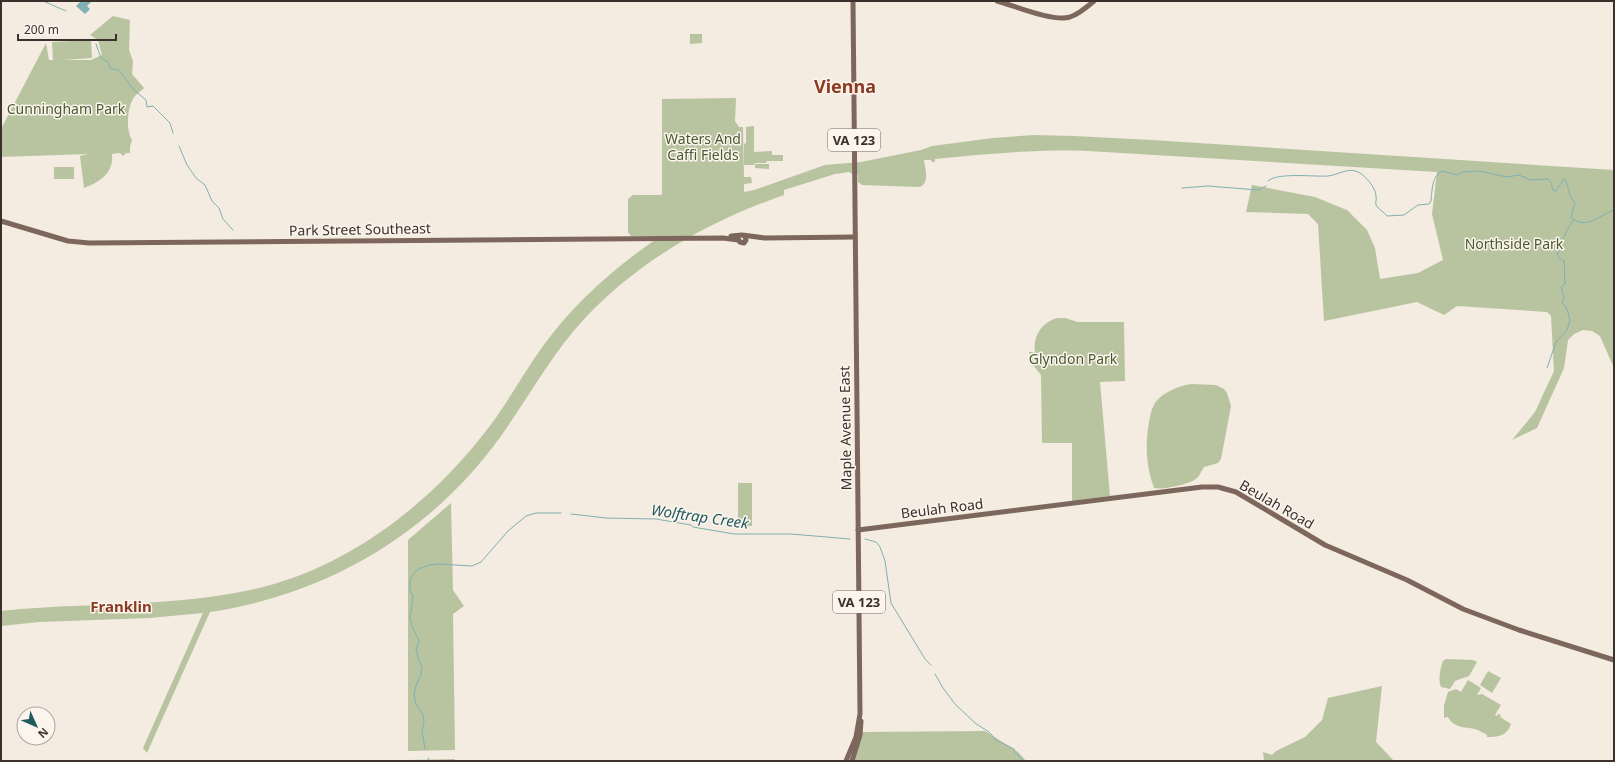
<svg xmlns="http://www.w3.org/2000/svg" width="1615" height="762" viewBox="0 0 1615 762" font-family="'Noto Sans',sans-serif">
<rect width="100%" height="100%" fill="#f4ebe1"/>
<!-- green -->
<g fill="#b8c4a0">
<path d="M113,16l17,4 -1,30 4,11 -1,13 12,14c-3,3 -9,7 -11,11 -6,10 -7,31 -1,41l-2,7v6h-4l-3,3 -3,-3 -8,1c2,19 -12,28 -28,34l-4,-32 8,-2 -87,3v-28l45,-86 3,17h4l-1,-18 39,-2 1,18 -30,2h29l11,-5 -4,-15 -8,-5z"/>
<path d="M690,34h12v9l-12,1z"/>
<path d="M736,98l-1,23 4,6h4l1,50h7l1,6 -8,1v8l10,-2 71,-25 36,-3 60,-12 11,-4 61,-8 40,-3 41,1 78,4 462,30v198l-14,-32 -8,-5 -9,-1 -9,4 -6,6 -4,28 -27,60 -25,12 23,-28 19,-41 -3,-55 -4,-4 -90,-6 -13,9 -27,-13 -93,19 -6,-97 -10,-10 -62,-2 6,-27 63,12 32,13 20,20 8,18 5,31 38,-6 25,-13 -11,-46 5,-42 -349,-21c-51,-2 -102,3 -153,8v3h-3l-1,-2h-7c1,9 6,22 -4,27l-58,-2 -4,-3v-9l-1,3 -8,-4 -14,2 -51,16v5c-74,26 -143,64 -198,122 -37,39 -61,88 -94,131 -69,90 -169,147 -282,164l-63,141 -4,-5 60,-135 -53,5 -111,4 -38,4v-15c52,-6 105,-5 157,-9 39,-3 79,-7 116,-18 82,-24 155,-81 208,-148 23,-28 40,-61 61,-90 32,-44 73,-80 118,-110h-30l-3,-4v-33l5,-4h29v-96z"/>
<path d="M754,126v26l18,-1v4h11v6h-16l-1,2h-11l-1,2h-10v-21l2,-1v-16z"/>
<path d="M755,164h14v5l-14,-1z"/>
<rect x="54" y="167" width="20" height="12"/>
<path d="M1057,318h8l13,4h46l1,59 -25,1 10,114 -38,5v-58h-30l-1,-68 -8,-10 -4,-13h6c-2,-16 6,-29 22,-34z"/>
<path d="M1191,384l25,1 8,4 3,4 4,13 -10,53 -3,4 -14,4c-2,3 -4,8 -7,11 -6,6 -34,12 -43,10 -8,-22 -9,-43 -5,-66 1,-5 2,-11 4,-15 5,-13 25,-21 38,-23z"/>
<rect x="738" y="483" width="14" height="43"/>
<path d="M451,503l2,87 11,16 -11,8 2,136 -47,1v-211z"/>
<path d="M1446,659l27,1 4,2 -8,14 -14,5 -5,8 -9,-2c-3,-7 -1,-18 2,-26z"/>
<path d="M1488,671l13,7 -9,15 -12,-8z"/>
<path d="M1468,680l13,8 -4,7 5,-1 19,11 -6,10 2,1 1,-2 3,1 -1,2 11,7c-4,12 -13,13 -24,13v-2c-4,-2 -8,-5 -12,-6 -11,-2 -21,-1 -27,-12l-4,1v-13l4,-13 8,-3 5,3z"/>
<path d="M1382,686l-6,56 18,19h-130l-1,-9 9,3 4,-4 29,-14 17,-17 6,-22z"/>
<path d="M985,731l33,21 8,9h-174l9,-29z"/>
<path d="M455,759v2h-47v-1z"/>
</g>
<!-- water -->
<path fill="#7fb0b2" d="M81,1h11l-5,5 3,3 -5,5 -9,-8z"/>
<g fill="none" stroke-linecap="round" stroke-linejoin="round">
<!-- stream -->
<g stroke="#7fb0b2" stroke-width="1">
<path d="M43,1l23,10"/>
<path d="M96,44l5,14 7,4 3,7 8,1 14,19 13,11 1,7 6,-1 17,17 3,10"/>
<path d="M179,146l8,19 9,13 9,7 7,16 7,7 4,11 10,11"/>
<path d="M1268,181c9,-9 46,-4 60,-5 10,-1 20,-9 30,-4 7,3 18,16 18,24 1,4 -1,6 0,9 2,4 8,7 11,11l17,-1 14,-10 11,-1 2,-3c1,-11 1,-25 11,-30l15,4 6,-3 16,-1 28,6 12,-2 12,5 17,-1 3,4 2,7 3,1 8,-12c6,8 3,15 11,24l-4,14c14,14 29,-2 43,-7"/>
<path d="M1182,188l26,-2 50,4 8,-4"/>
<path d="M1547,368l9,-26 11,-12 3,-10 -3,-11 -5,-7 2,-4 -3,-11 4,-3c-1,-8 0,-15 -1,-23l-5,-3 -2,-4 5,-8 -1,-4 11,-21 2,-1"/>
<path d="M571,514l35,4 50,1 35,6 2,2 41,7h57l59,5"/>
<path d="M865,539l11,3 4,5 5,14 6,42 34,56 6,6"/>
<path d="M935,674l8,14 12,16 20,19 14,9 7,8 18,9 1,3 9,9"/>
<path d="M425,749l-3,-18 2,-9 -1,-7 -7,-11 -2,-11 3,-10 4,-8 1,-8 -4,-9 -2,-9 3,-8 -7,-15 -2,-8 3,-22 -3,-5v-7l1,-7 7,-8 12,-4 9,-1 33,2 9,-4 27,-31 18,-15 10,-3h25"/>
<path d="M428,758l1,3"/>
</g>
<!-- major -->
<g stroke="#7d675c" stroke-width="5">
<path d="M997,1c18,5 56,21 73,16 9,-3 17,-10 24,-16"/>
<path d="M1,221l67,20 21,2 634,-5 15,2"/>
<path d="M731,236l11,-1 23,3 90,-1"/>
<path d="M738,239l2,3 4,1 2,-3 -1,-4"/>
<path d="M858,530l344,-43h16l18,5 89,53 82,35 56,29 56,21 95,30"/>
<path d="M846,761l10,-24 4,-23 -7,-713"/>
<path d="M852,761l8,-26 1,-14"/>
</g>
</g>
<g text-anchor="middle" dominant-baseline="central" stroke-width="3" stroke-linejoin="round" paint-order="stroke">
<!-- shield labels -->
<g fill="#fbf5ee" stroke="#756b66" stroke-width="1">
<rect x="828" y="129" width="52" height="22" rx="3"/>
<rect x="833" y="591" width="52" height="22" rx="3"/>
</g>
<g font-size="13" font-weight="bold" fill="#3b302b">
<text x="854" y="140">VA 123</text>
<text x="859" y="602">VA 123</text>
</g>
<!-- park labels -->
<g font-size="14" fill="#4a5a2e" stroke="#fbf5ee">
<text x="66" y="108">Cunningham Park</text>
<text x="703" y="138">Waters And<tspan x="703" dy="16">Caffi Fields</tspan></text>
<text x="1514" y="243">Northside Park</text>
<text x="1073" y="358">Glyndon Park</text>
</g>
<!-- street labels -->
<g font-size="14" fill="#3b302b" stroke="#fbf5ee">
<text transform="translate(360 229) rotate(-1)">Park Street Southeast</text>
<text transform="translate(845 428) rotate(-91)">Maple Avenue East</text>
<text transform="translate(1277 504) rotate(30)">Beulah Road</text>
<text transform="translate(942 508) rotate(-7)">Beulah Road</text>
</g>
<!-- water labels -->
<g font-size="15" font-style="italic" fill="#1f5a5e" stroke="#fbf5ee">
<text transform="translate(700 516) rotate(8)">Wolftrap Creek</text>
</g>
<!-- neighbourhood labels -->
<g font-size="15" font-weight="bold" fill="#8c3b22" stroke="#fbf5ee">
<text x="121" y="606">Franklin</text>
</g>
<!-- district labels -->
<g font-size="18" font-weight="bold" fill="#8c3b22" stroke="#fbf5ee">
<text x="845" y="86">Vienna</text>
</g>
</g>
<!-- border -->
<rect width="1615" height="762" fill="none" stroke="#3b302b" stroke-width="4"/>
<!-- north arrow -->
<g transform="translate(36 726) rotate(135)"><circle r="19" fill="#fbf5ee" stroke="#aea6a0"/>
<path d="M0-3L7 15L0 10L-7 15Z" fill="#1f5a5e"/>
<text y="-6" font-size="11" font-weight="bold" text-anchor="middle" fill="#3b302b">N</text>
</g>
<!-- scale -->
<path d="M18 34v6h98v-6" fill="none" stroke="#3b302b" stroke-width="2"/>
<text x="24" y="34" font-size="12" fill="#3b302b" stroke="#fbf5ee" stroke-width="3" paint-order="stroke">200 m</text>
</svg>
